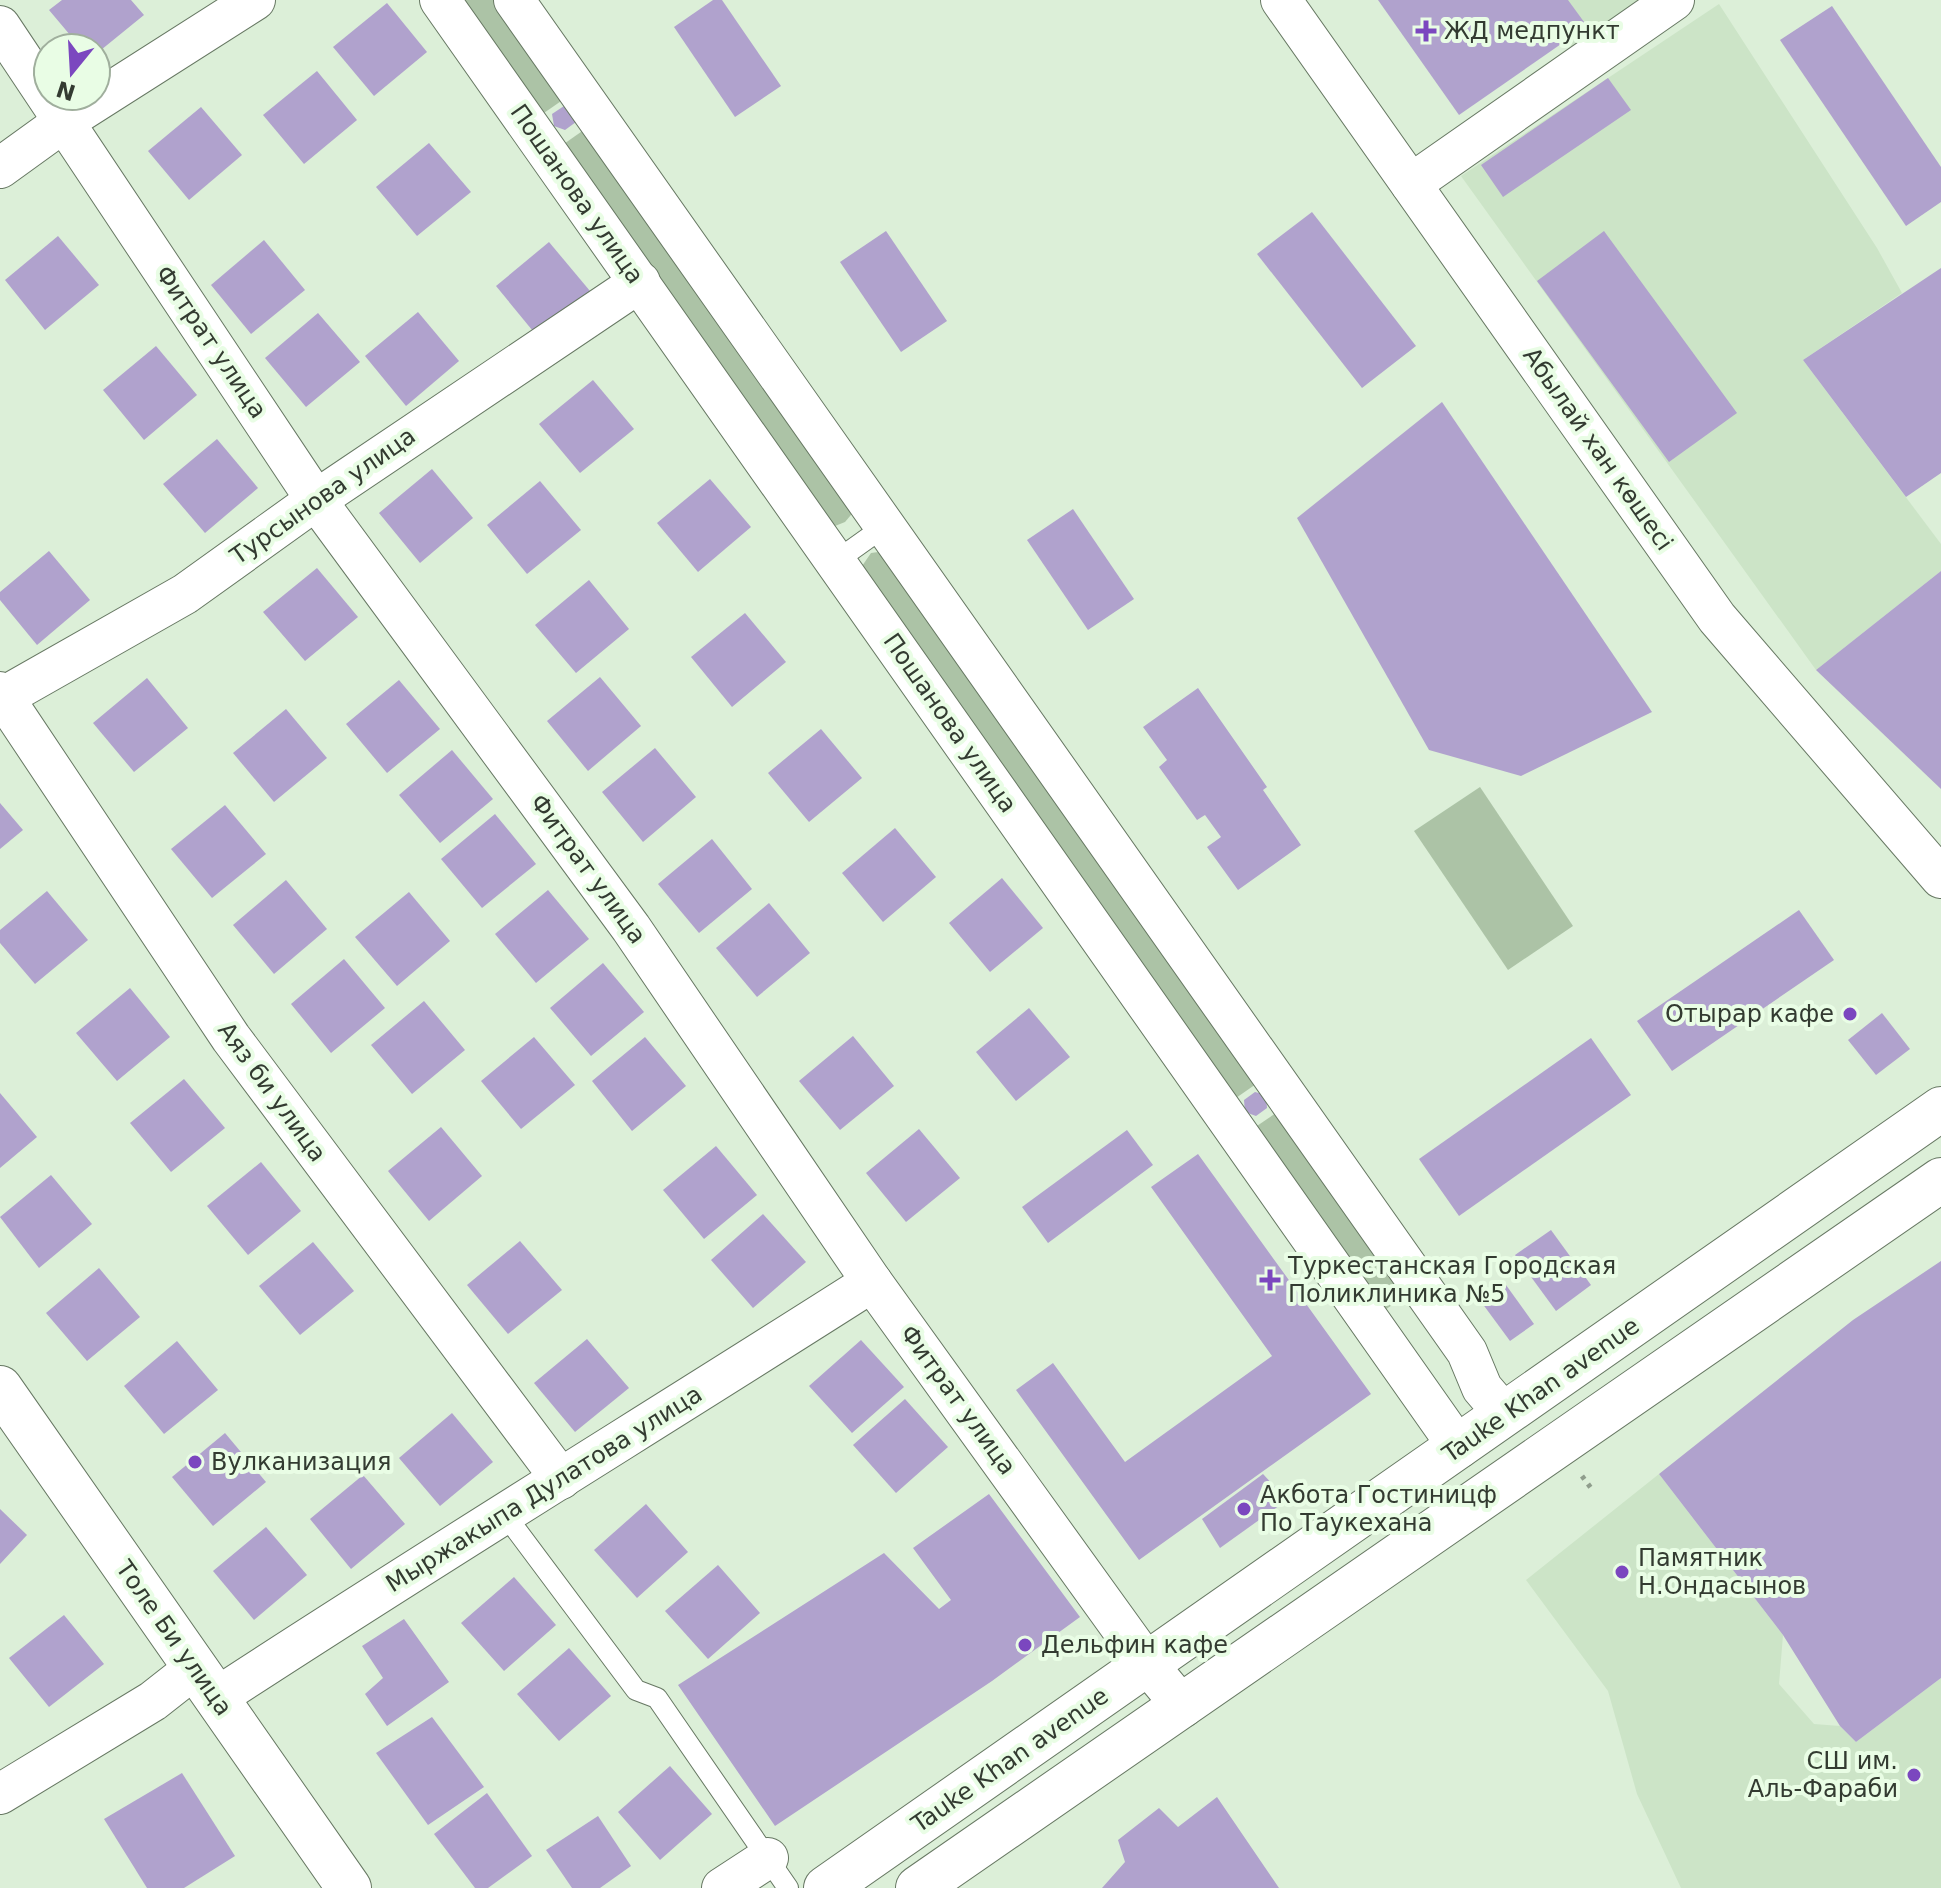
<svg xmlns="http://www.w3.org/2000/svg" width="1941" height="1888" viewBox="0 0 1941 1888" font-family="'DejaVu Sans',sans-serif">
<rect width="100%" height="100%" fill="#dcefd8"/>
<!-- built -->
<g fill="#cce4c7">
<path d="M1535,0h103l-66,49z"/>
<path d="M1719,4l158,244 25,45 -99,67 138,184v27l-125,99 -355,-494z"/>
<path d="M1659,1474l124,161 -4,49 35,40 26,2 16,16 85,-64v210h-260l-44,-94 -29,-103 -82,-111z"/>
</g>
<!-- green -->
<g fill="#acc3a6">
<path d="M460,0h39l68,97 -26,18z"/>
<path d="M588,127l268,382 -11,13 -15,6 -269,-382z"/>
<path d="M886,551l373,531 -26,18 -373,-531 11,-16z"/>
<path d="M1480,787l93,139 -65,44 -94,-139z"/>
<path d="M1279,1111l129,183 -26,18 -131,-182z"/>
</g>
<!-- building -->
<g fill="#b0a2cd">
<path d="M62,0h69l13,15 -48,39v-6h-15l-32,-38z"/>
<path d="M713,0h9l59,86 -46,31 -61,-90z"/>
<path d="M1378,0h190l19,26 -128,89z"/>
<path d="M387,3l40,49 -53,44 -41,-49z"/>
<path d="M1832,6l109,161v35l-35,24 -126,-186z"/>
<path d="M317,71l40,49 -53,44 -41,-49z"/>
<path d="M1608,78l23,32 -128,87 -22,-32z"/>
<path d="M564,106l11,3 1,13 -11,8 -11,-4 -2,-12z"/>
<path d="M201,107l41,48 -53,45 -41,-49z"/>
<path d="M429,143l42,49 -54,44 -41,-49z"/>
<path d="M1312,212l104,134 -54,42 -105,-134z"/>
<path d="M886,231l61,90 -46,31 -61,-90z"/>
<path d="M1604,231l133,182 -68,49 -132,-181z"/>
<path d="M58,236l41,49 -54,45 -40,-50z"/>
<path d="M264,240l41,50 -54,44 -40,-49z"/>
<path d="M549,242l41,49 -53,45 -41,-50z"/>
<path d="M1941,268v205l-35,24 -103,-137z"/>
<path d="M418,312l41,49 -53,45 -41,-50z"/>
<path d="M318,313l42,49 -54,45 -41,-49z"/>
<path d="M156,346l41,49 -53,45 -41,-50z"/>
<path d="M593,380l41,49 -54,44 -41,-49z"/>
<path d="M1442,402l210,310 -131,64 -92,-26 -132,-232z"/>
<path d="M217,439l41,49 -53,45 -42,-49z"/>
<path d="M432,469l41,49 -53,45 -41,-50z"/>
<path d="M710,479l41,48 -53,45 -41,-49z"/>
<path d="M540,481l41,49 -54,44 -40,-49z"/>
<path d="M1073,509l61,90 -46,31 -61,-90z"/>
<path d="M49,551l41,49 -53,45 -37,-45v-8z"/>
<path d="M317,568l41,49 -53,44 -42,-49z"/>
<path d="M1941,571v218l-125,-119z"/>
<path d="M589,580l40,49 -53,44 -41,-48z"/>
<path d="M745,613l41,49 -54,45 -41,-50z"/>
<path d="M600,677l41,49 -53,45 -41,-50z"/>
<path d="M147,678l41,50 -54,44 -41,-49z"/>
<path d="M399,680l41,49 -53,44 -41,-49z"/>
<path d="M1198,688l69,99 -4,3 38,55 -63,45 -31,-43 14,-10 -16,-22 -8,5 -38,-53 8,-7 -24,-33z"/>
<path d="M286,709l41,49 -53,44 -41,-49z"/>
<path d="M821,729l41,49 -53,44 -41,-49z"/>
<path d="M655,748l41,49 -53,45 -41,-50z"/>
<path d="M452,750l41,49 -53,44 -41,-48z"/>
<path d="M0,803l23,27 -23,19z"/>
<path d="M225,805l41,49 -54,44 -41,-49z"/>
<path d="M495,814l41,50 -54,44 -41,-49z"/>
<path d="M895,828l41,49 -53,45 -41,-49z"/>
<path d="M712,839l40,50 -53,44 -41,-49z"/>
<path d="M1002,878l41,50 -53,44 -41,-49z"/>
<path d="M286,880l41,49 -53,45 -41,-49z"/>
<path d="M548,890l41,49 -53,44 -41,-49z"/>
<path d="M47,891l41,49 -53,44 -35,-41v-13z"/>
<path d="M409,892l41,49 -53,45 -42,-49z"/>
<path d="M769,903l41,50 -53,44 -41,-49z"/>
<path d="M1799,910l35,50 -162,111 -35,-50z"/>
<path d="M344,959l41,49 -54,45 -40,-49z"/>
<path d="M603,963l41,49 -53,44 -41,-48z"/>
<path d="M130,988l40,49 -53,44 -41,-48z"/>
<path d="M424,1001l41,49 -53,44 -41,-49z"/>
<path d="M1029,1008l41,49 -54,44 -40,-49z"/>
<path d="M1882,1013l28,36 -34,26 -28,-35z"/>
<path d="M853,1036l41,50 -54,44 -41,-49z"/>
<path d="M534,1037l41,48 -54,44 -40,-48z"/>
<path d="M645,1037l41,49 -54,45 -40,-50z"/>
<path d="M1591,1038l40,57 -172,121 -40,-57z"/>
<path d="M184,1079l41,49 -54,44 -41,-49z"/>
<path d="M1255,1092l11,3 1,13 -11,8 -11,-4 -1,-12z"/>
<path d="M0,1093l37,44 -37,31z"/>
<path d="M441,1127l41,49 -53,45 -41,-50z"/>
<path d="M919,1129l41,49 -54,44 -40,-49z"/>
<path d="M1127,1130l26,35 -105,78 -26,-36z"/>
<path d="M716,1146l41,49 -53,44 -41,-49z"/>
<path d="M1198,1154l173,240 -232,166 -123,-170 37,-27 72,99 147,-106 -121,-169z"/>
<path d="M261,1162l40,49 -53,44 -41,-49z"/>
<path d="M51,1175l41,49 -53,44 -39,-51z"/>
<path d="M763,1214l43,48 -53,46 -42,-48z"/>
<path d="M1551,1230l40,55 -35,26 -41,-56z"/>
<path d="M520,1241l42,49 -54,44 -41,-49z"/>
<path d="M313,1242l41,49 -54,44 -41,-49z"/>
<path d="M1941,1261v417l-85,64 -16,-16 -57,-91 -124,-161 194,-154z"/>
<path d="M99,1268l41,49 -53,44 -41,-48z"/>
<path d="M1506,1285l28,39 -24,17 -28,-38z"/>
<path d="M587,1339l42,49 -54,44 -41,-49z"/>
<path d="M861,1340l43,47 -52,46 -43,-47z"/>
<path d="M177,1341l41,49 -54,44 -40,-48z"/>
<path d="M905,1399l43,48 -52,46 -43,-48z"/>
<path d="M452,1413l41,49 -53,44 -41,-48z"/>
<path d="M225,1433l41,49 -53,44 -41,-49z"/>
<path d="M1263,1474l24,26 -67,48 -18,-29z"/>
<path d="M363,1475l42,49 -54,45 -41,-50z"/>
<path d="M989,1494l91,123 -88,64 -217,145 -97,-141 206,-132 55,56 12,-9 -38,-52z"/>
<path d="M646,1504l42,48 -51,46 -43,-48z"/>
<path d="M0,1509l27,26 -27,29z"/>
<path d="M266,1527l41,48 -53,45 -41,-49z"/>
<path d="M718,1565l42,48 -52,46 -43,-48z"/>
<path d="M514,1577l42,48 -52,46 -43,-48z"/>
<path d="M64,1615l40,49 -55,43 -40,-49z"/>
<path d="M404,1619l45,63 -62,44 -22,-32 18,-16 -21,-32z"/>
<path d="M569,1648l42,48 -52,45 -42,-47z"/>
<path d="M432,1717l52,70 -56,38 -52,-72z"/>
<path d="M670,1766l42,48 -52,46 -42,-48z"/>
<path d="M182,1773l53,83 -51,32h-37l-43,-69z"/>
<path d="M487,1793l45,63 -44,32h-13l-41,-54z"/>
<path d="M1217,1797l62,91h-177l23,-26 -7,-22 41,-32 19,19z"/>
<path d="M598,1816l33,50 -31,22h-28l-26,-38z"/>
</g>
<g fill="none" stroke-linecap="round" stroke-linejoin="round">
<!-- lane casing -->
<g stroke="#677863" stroke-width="22">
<g id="lane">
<path d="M836,561l49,-35"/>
<path d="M503,1512l133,178 21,8 131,190"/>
</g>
</g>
<!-- street casing -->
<g stroke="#677863" stroke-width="42">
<g id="street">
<path d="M440,0l1019,1448"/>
<path d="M514,0l953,1352 15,36 23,27"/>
<path d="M1281,0l436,618 224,260"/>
<path d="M0,26l316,474 315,428 241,354 276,383 35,42"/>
<path d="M0,168l65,-47 190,-121"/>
<path d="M1411,184l263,-184"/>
<path d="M0,692l231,346 330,441"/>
<path d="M0,699l185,-105 131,-94 324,-218"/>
<path d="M216,1698c217,-142 438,-277 656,-416"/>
<path d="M0,1794l153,-93 42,-33"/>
<path d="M722,1888l46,-30"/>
</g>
</g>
<!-- secondary casing -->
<g stroke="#677863" stroke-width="46">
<g id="secondary">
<path d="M0,1388l349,500"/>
<path d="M826,1888l1115,-779"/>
<path d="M918,1888l1023,-708"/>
</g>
</g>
<!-- path -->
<path stroke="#8f9d8c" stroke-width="5" stroke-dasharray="4 6" stroke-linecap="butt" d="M1582,1476l9,12"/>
<!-- lane -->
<use href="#lane" stroke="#fff" stroke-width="20"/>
<!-- street -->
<use href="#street" stroke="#fff" stroke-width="40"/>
<!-- secondary -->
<use href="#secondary" stroke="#fff" stroke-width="44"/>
</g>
<!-- markers -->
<g fill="#7b47bf" stroke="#e9fde5" stroke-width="3">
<path d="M1422 19h8v8h8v8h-8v8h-8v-8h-8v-8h8z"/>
<circle cx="1850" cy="1014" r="8"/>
<path d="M1266 1268h8v8h8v8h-8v8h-8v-8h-8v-8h8z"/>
<circle cx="195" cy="1462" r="8"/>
<circle cx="1244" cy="1509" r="8"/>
<circle cx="1622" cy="1572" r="8"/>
<circle cx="1025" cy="1645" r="8"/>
<circle cx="1914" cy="1775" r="8"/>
</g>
<g text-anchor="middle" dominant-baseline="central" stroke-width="8" stroke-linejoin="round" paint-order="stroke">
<!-- poi labels -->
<g font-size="24" fill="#333b31" stroke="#e9fde5" text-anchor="start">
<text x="1444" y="31">ЖД медпункт</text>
<text x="1834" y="1014" text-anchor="end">Отырар кафе</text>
<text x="1288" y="1266">Туркестанская Городская<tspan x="1288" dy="28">Поликлиника №5</tspan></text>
<text x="211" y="1462">Вулканизация</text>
<text x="1260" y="1495">Акбота Гостиницф<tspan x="1260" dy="28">По Таукехана</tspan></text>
<text x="1638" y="1558">Памятник<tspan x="1638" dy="28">Н.Ондасынов</tspan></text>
<text x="1041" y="1645">Дельфин кафе</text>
<text x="1898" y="1761" text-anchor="end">СШ им.<tspan x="1898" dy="28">Аль-Фараби</tspan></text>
</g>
<!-- street labels -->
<g font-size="24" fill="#333b31" stroke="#e9fde5">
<text transform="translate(577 194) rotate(55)">Пошанова улица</text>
<text transform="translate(211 342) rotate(56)">Фитрат улица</text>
<text transform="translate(1598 449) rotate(55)">Абылай хан көшесі</text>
<text transform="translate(323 496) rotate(-35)">Турсынова улица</text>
<text transform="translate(950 723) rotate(55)">Пошанова улица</text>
<text transform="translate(588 869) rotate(54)">Фитрат улица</text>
<text transform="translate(272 1092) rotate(54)">Аяз би улица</text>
<text transform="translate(1541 1390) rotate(-35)">Tauke Khan avenue</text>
<text transform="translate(958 1400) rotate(54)">Фитрат улица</text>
<text transform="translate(544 1489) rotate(-32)">Мыржакыпа Дулатова улица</text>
<text transform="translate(174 1638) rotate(55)">Толе Би улица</text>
<text transform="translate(1010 1760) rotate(-35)">Tauke Khan avenue</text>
</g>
</g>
<!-- north arrow -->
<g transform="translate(72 72) rotate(198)"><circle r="38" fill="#e9fde5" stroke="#a0af9d" stroke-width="2"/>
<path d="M0-6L14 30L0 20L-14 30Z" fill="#7b47bf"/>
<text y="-12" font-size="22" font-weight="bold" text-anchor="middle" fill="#333b31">N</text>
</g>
</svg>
